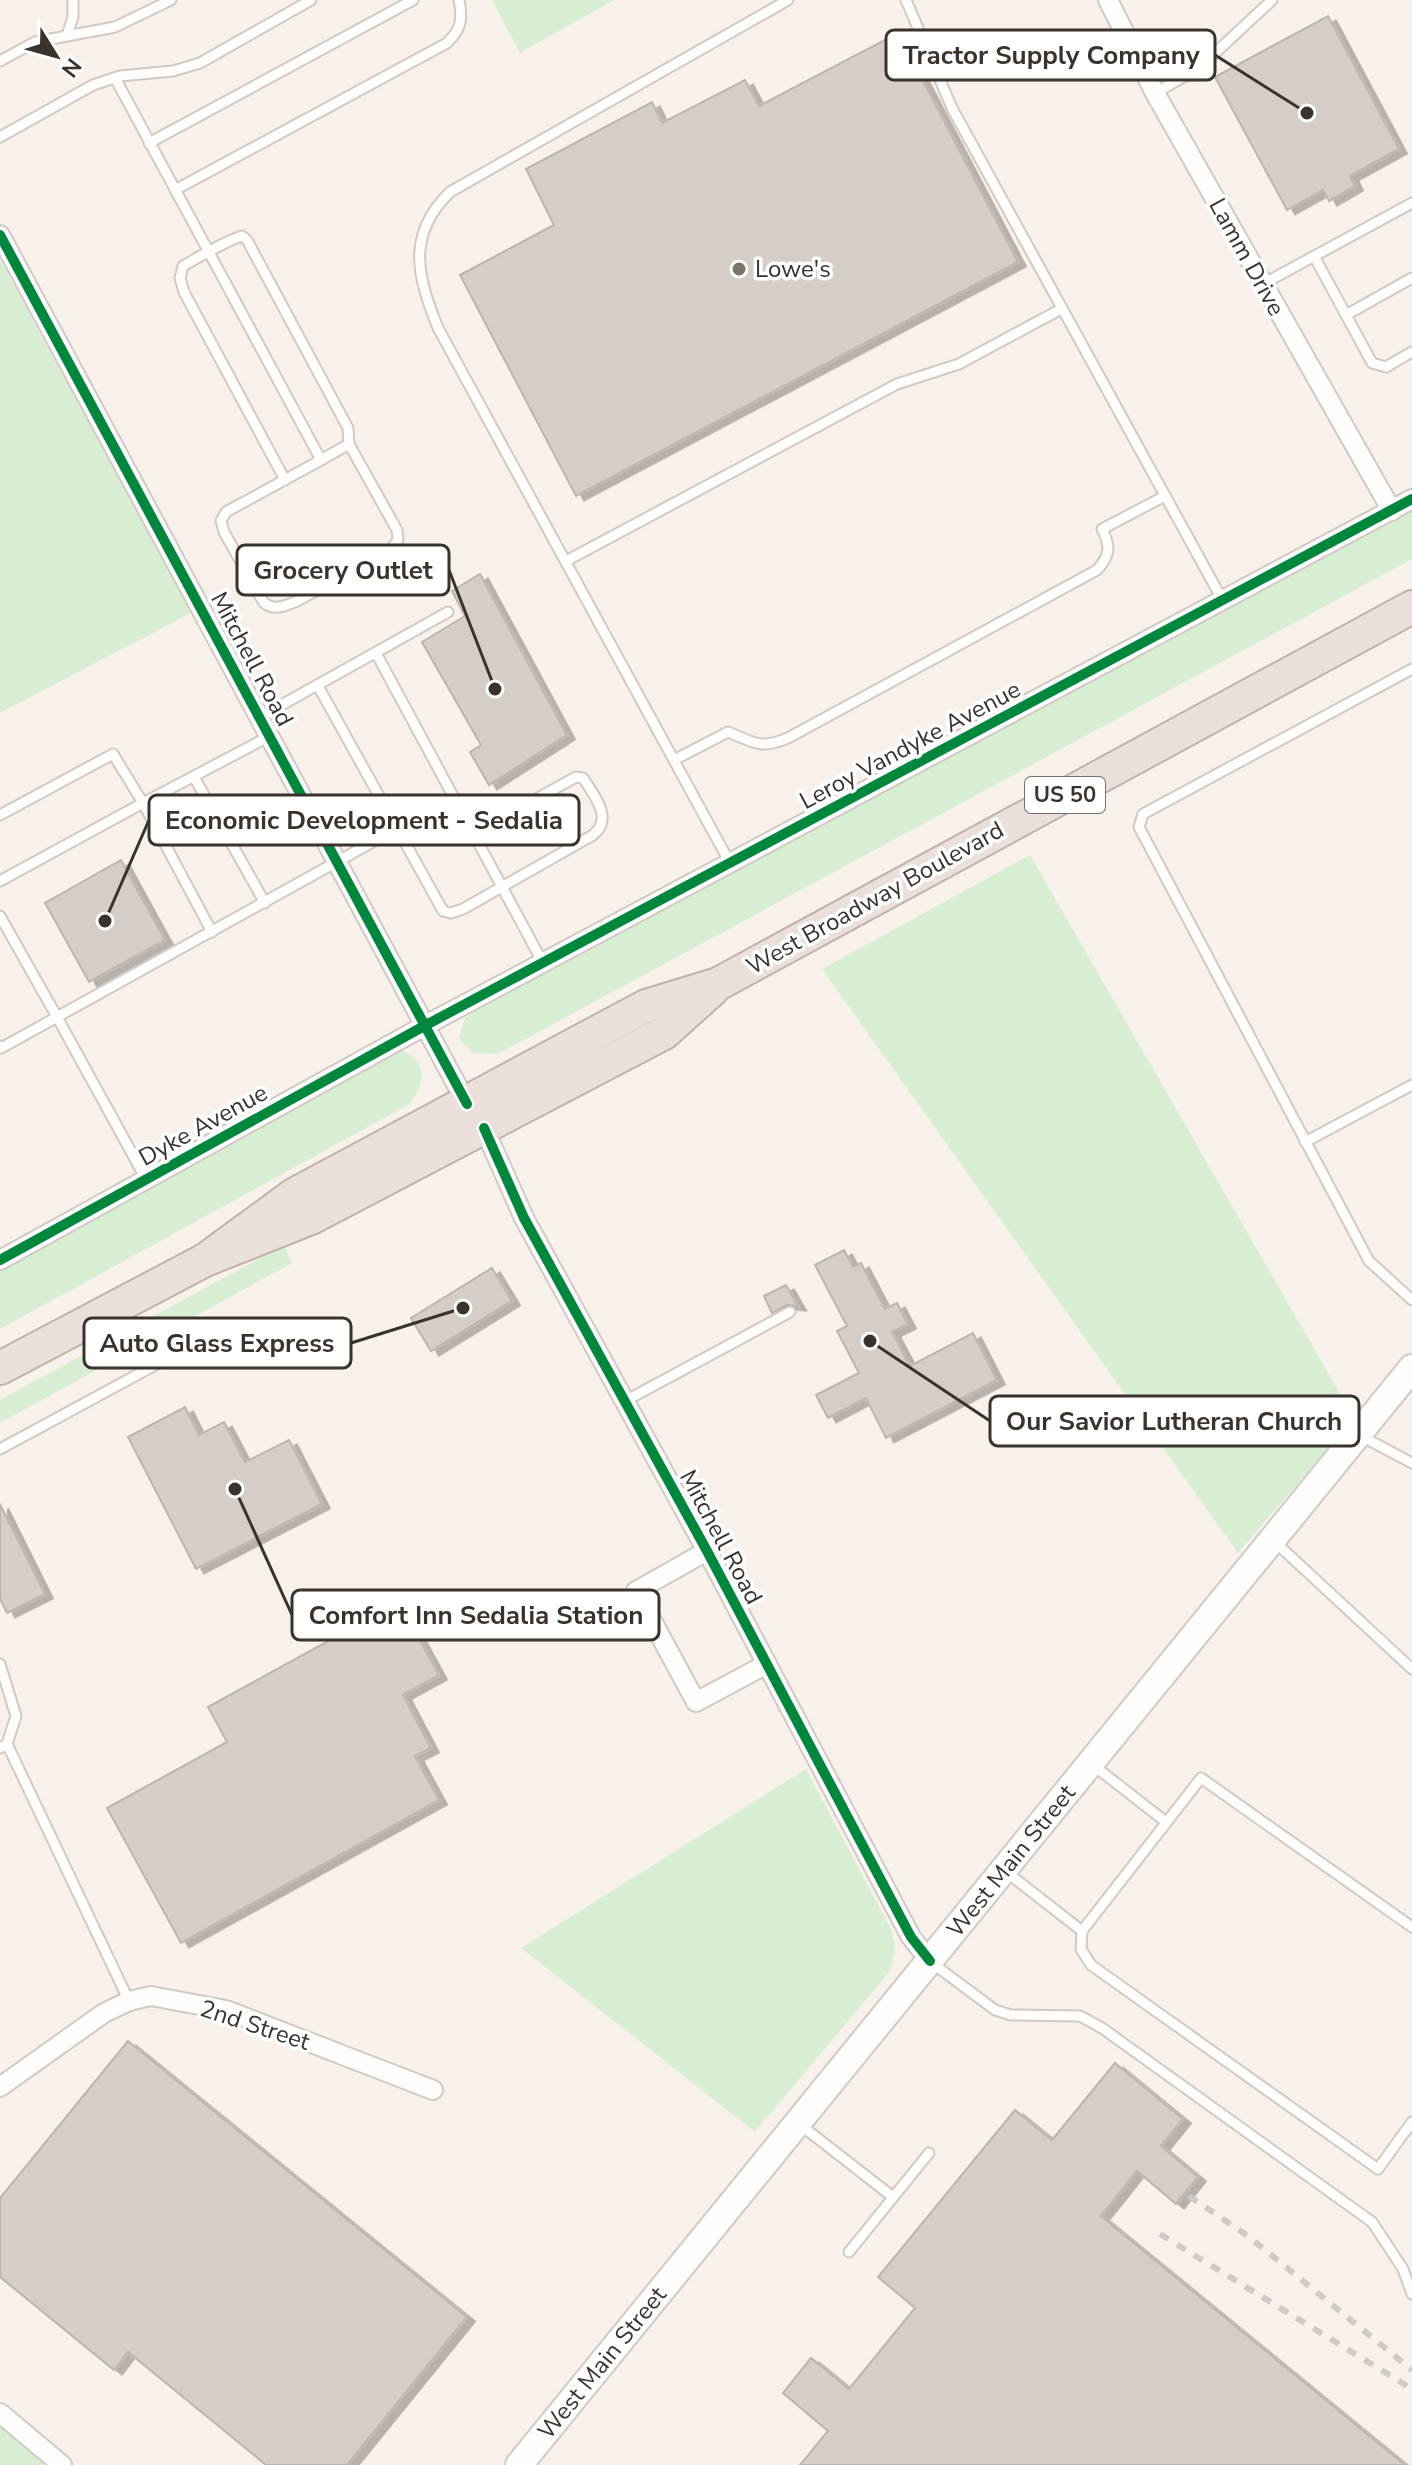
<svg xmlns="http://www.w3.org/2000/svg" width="1412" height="2465" viewBox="0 0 1412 2465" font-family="'Nunito Sans',sans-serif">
<defs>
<filter id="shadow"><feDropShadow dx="8" dy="4.5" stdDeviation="0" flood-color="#0004"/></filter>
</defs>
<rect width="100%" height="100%" fill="#f8f1eb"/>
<!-- green -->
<g fill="#d7eed3">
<path d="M492,0h122l-94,53z"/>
<path d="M0,260l191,353 -191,100z"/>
<path d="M1412,501v58l-914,495 -26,-1 -13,-15 6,-20 18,-14z"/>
<path d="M1030,855l324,563 -116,135 -416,-584z"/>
<path d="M402,1050c27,13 24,35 6,55l-408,224v-62z"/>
<path d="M284,1245l8,18 -292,160v-23z"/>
<path d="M806,1769l86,162 3,18 -5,22 -135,161 -234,-184z"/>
<path d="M0,2423l51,42h-51z"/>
</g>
<!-- building -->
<g fill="#d5cec8" stroke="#bcb5af" stroke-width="2" filter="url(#shadow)">
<path d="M1328,16l71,133 -49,27 5,10 -26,15 -6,-11 -36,20 -72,-133z"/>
<path d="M898,33l120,229 -442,234 -116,-221 94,-50 -28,-56 126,-67 10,21 83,-43 14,26z"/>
<path d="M480,574l87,161 -78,50 -19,-33 11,-7 -59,-103 43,-26 -13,-25z"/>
<path d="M121,860l44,80 -76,42 -44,-79z"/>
<path d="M844,1250l9,17 8,-4 24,46 12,-6 11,21 -16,8 18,34 63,-33 24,47 -111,58 -20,-40 -38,20 -12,-23 43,-22 -22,-42 10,-5 -32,-61z"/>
<path d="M492,1268l20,33 -81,50 -20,-33z"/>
<path d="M786,1285l12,21 -11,-1 -15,8 -8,-17z"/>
<path d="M185,1407l14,28 25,-13 21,40 44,-22 33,64 -126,65 -68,-132z"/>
<path d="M0,1504l45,90 -38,19 -7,-14z"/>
<path d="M399,1602l40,73 -36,20 28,53 -16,8 24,44 -258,143 -74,-135 120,-66 -19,-35z"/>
<path d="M128,2041l339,276 -120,148h-81l-138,-113 -14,18 -114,-93v-79z"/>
<path d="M1115,2063l68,56 -22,27 37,31 -22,27 -39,-33 -36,45 304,249h-605l28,-34 -45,-38 28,-35 38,31 66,-81 -37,-31 137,-167 37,30z"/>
</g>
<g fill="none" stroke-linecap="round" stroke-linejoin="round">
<!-- lane casing -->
<g stroke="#d1cac4" stroke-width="13">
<g id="lane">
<path d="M906,0l46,108 271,493"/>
<path d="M67,35l6,-18v-17"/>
<path d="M0,61l35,-19 80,-15 56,-27"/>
<path d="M115,78c68,127 137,254 206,382l-95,52 -5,9 3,11 40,71c11,8 20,3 31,-1l94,-50 9,-12 -1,-10 -48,-86 -1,-16 -101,-188 -5,-4c-21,7 -39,19 -59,30l-3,12 4,14 101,188"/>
<path d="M1155,93l44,-25 73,-68"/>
<path d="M0,137l93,-52 27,-9 53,-5 27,-8 111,-63"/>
<path d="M149,143l264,-143"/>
<path d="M175,190l272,-147c14,-14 16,-23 12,-43"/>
<path d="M1314,256l58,107 14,4 26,-15"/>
<path d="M1263,284l149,-81"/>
<path d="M1346,315l66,-37"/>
<path d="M321,460l28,-16"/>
<path d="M566,561l331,-177 62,-20 102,-55"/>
<path d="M376,653l167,310"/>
<path d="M1412,669l-269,145 -4,13 230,434 43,39"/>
<path d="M318,686l125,225 8,2 12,-4 130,-74c21,-16 1,-40 -10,-57l-7,-1 -103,57"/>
<path d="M260,717l188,-105"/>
<path d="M674,760l54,-28c26,10 31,18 60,6l309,-168c13,-14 14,-24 5,-41l63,-33"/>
<path d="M194,777l71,126"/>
<path d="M0,815l113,-61 30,49 127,-67"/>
<path d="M730,863l-292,-535c-21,-52 -32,-93 12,-136l338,-192"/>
<path d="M0,881l143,-78 69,129"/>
<path d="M0,916l57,101 339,-188"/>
<path d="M0,1046l1,2 56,-31 89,162"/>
<path d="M1305,1142l107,-57"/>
<path d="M625,1401l165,-89"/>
<path d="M1361,1436l51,27"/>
<path d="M0,1449l181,-98"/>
<path d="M1275,1542l137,127"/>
<path d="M0,1664l16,52 -9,28"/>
<path d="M0,1748l7,-4 122,257"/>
<path d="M1093,1765l73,57"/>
<path d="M1005,1871l77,60 -1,18 10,16 287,204 34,-47"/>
<path d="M1082,1931l119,-153 211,149"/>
<path d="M932,1963l63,47 16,5 69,1 22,12 270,194 31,47 9,25"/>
<path d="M798,2123l95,74"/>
<path d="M849,2252l80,-99"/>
</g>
</g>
<!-- street casing -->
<g stroke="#d1cac4" stroke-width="22">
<g id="street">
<path d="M1108,0l47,93 237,418"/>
<path d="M0,235l467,869"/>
<path d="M484,1128l40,90 183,333 204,386 19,24"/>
<path d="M0,1260l426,-235 986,-526"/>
<path d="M707,1551l-71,40 60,111 71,-38"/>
<path d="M0,2087l104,-74 25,-12 22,-5 75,14 207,80"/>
<path d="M0,2413l62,52"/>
</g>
</g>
<!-- secondary casing -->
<g stroke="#d1cac4" stroke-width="30">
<path id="secondary" d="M519,2465l893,-1097"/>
</g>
<!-- highway casing -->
<g stroke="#c0b2ab" stroke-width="36">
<g id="highway">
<path d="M205,1260l90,-66 351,-188 72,-22 694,-377"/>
<path d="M0,1368l205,-108 106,-42 353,-185 48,-43"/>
</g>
</g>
<!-- lane -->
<use href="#lane" stroke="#fefdfc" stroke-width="9"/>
<!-- street -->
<use href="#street" stroke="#fefdfc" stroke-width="18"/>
<!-- secondary -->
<use href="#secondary" stroke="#fefdfc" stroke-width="26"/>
<!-- highway -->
<use href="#highway" stroke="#eadfdb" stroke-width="32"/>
<!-- rail -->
<g stroke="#cdcac8" stroke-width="6" stroke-dasharray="10 10" stroke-linecap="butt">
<path d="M1189,2196l59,40 164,134"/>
<path d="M1160,2234l252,155"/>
</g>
<!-- cycleway casing -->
<g stroke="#fff" stroke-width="15">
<g id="cycleway">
<path d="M0,235l467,869"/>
<path d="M484,1128l40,90 183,333 204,386 19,24"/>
<path d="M0,1260l426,-235 986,-526"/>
</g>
</g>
<!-- cycleway -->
<use href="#cycleway" stroke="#00873e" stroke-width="10"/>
</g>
<!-- markers -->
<circle fill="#7c756f" stroke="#fff" stroke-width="3" cx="739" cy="269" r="8"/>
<g text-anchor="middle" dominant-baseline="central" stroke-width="7" stroke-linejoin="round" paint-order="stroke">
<!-- shield labels -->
<rect fill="#fff" stroke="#75706b" stroke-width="2" x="1025" y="777" width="80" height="36" rx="6"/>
<g font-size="22" font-weight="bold" fill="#3a322c">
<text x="1065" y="795">US 50</text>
</g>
<!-- street labels -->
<g font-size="24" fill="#3a322c" stroke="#fff">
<text transform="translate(1247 257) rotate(61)">Lamm Drive</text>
<text transform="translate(252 659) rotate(62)">Mitchell Road</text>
<text transform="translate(910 745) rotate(-28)">Leroy Vandyke Avenue</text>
<text transform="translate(875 898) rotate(-29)">West Broadway Boulevard</text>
<text transform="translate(203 1125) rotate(-29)">Dyke Avenue</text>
<text transform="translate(721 1537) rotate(62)">Mitchell Road</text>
<text transform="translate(1011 1861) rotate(-51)">West Main Street</text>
<text transform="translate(255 2025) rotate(18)">2nd Street</text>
<text transform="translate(602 2363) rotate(-51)">West Main Street</text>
</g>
<!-- poi labels -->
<g font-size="24" fill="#3a322c" stroke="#fff" text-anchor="start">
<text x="755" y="269">Lowe's</text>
</g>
</g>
<!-- callouts -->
<path fill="none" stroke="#3a322c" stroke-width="3" d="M1307 113L1215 55M495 689L449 570M105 921L149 820M463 1308L351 1343M870 1341L990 1421M235 1489L292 1615"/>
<g fill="#3a322c" stroke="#fff" stroke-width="3">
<circle cx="1307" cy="113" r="8"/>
<circle cx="495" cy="689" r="8"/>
<circle cx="105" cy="921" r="8"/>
<circle cx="463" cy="1308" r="8"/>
<circle cx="870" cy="1341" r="8"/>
<circle cx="235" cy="1489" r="8"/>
</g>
<g fill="#fff" stroke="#3a322c" stroke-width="3">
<rect x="886" y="30" width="329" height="50" rx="8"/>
<rect x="237" y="545" width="212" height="50" rx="8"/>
<rect x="149" y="795" width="430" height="50" rx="8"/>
<rect x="84" y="1318" width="267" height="50" rx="8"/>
<rect x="990" y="1396" width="369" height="50" rx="8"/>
<rect x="292" y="1590" width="367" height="50" rx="8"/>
</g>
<g font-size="26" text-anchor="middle" font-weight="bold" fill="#3a322c">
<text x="1051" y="64">Tractor Supply Company</text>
<text x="343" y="579">Grocery Outlet</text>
<text x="364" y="829">Economic Development - Sedalia</text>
<text x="217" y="1352">Auto Glass Express</text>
<text x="1174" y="1430">Our Savior Lutheran Church</text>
<text x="476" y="1624">Comfort Inn Sedalia Station</text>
</g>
<!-- north arrow -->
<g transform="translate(56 56) rotate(127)" stroke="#ffffff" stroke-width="6" paint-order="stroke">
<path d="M0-6L14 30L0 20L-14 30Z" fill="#3a322c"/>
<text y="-12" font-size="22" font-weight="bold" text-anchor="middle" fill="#3a322c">N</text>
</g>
</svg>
